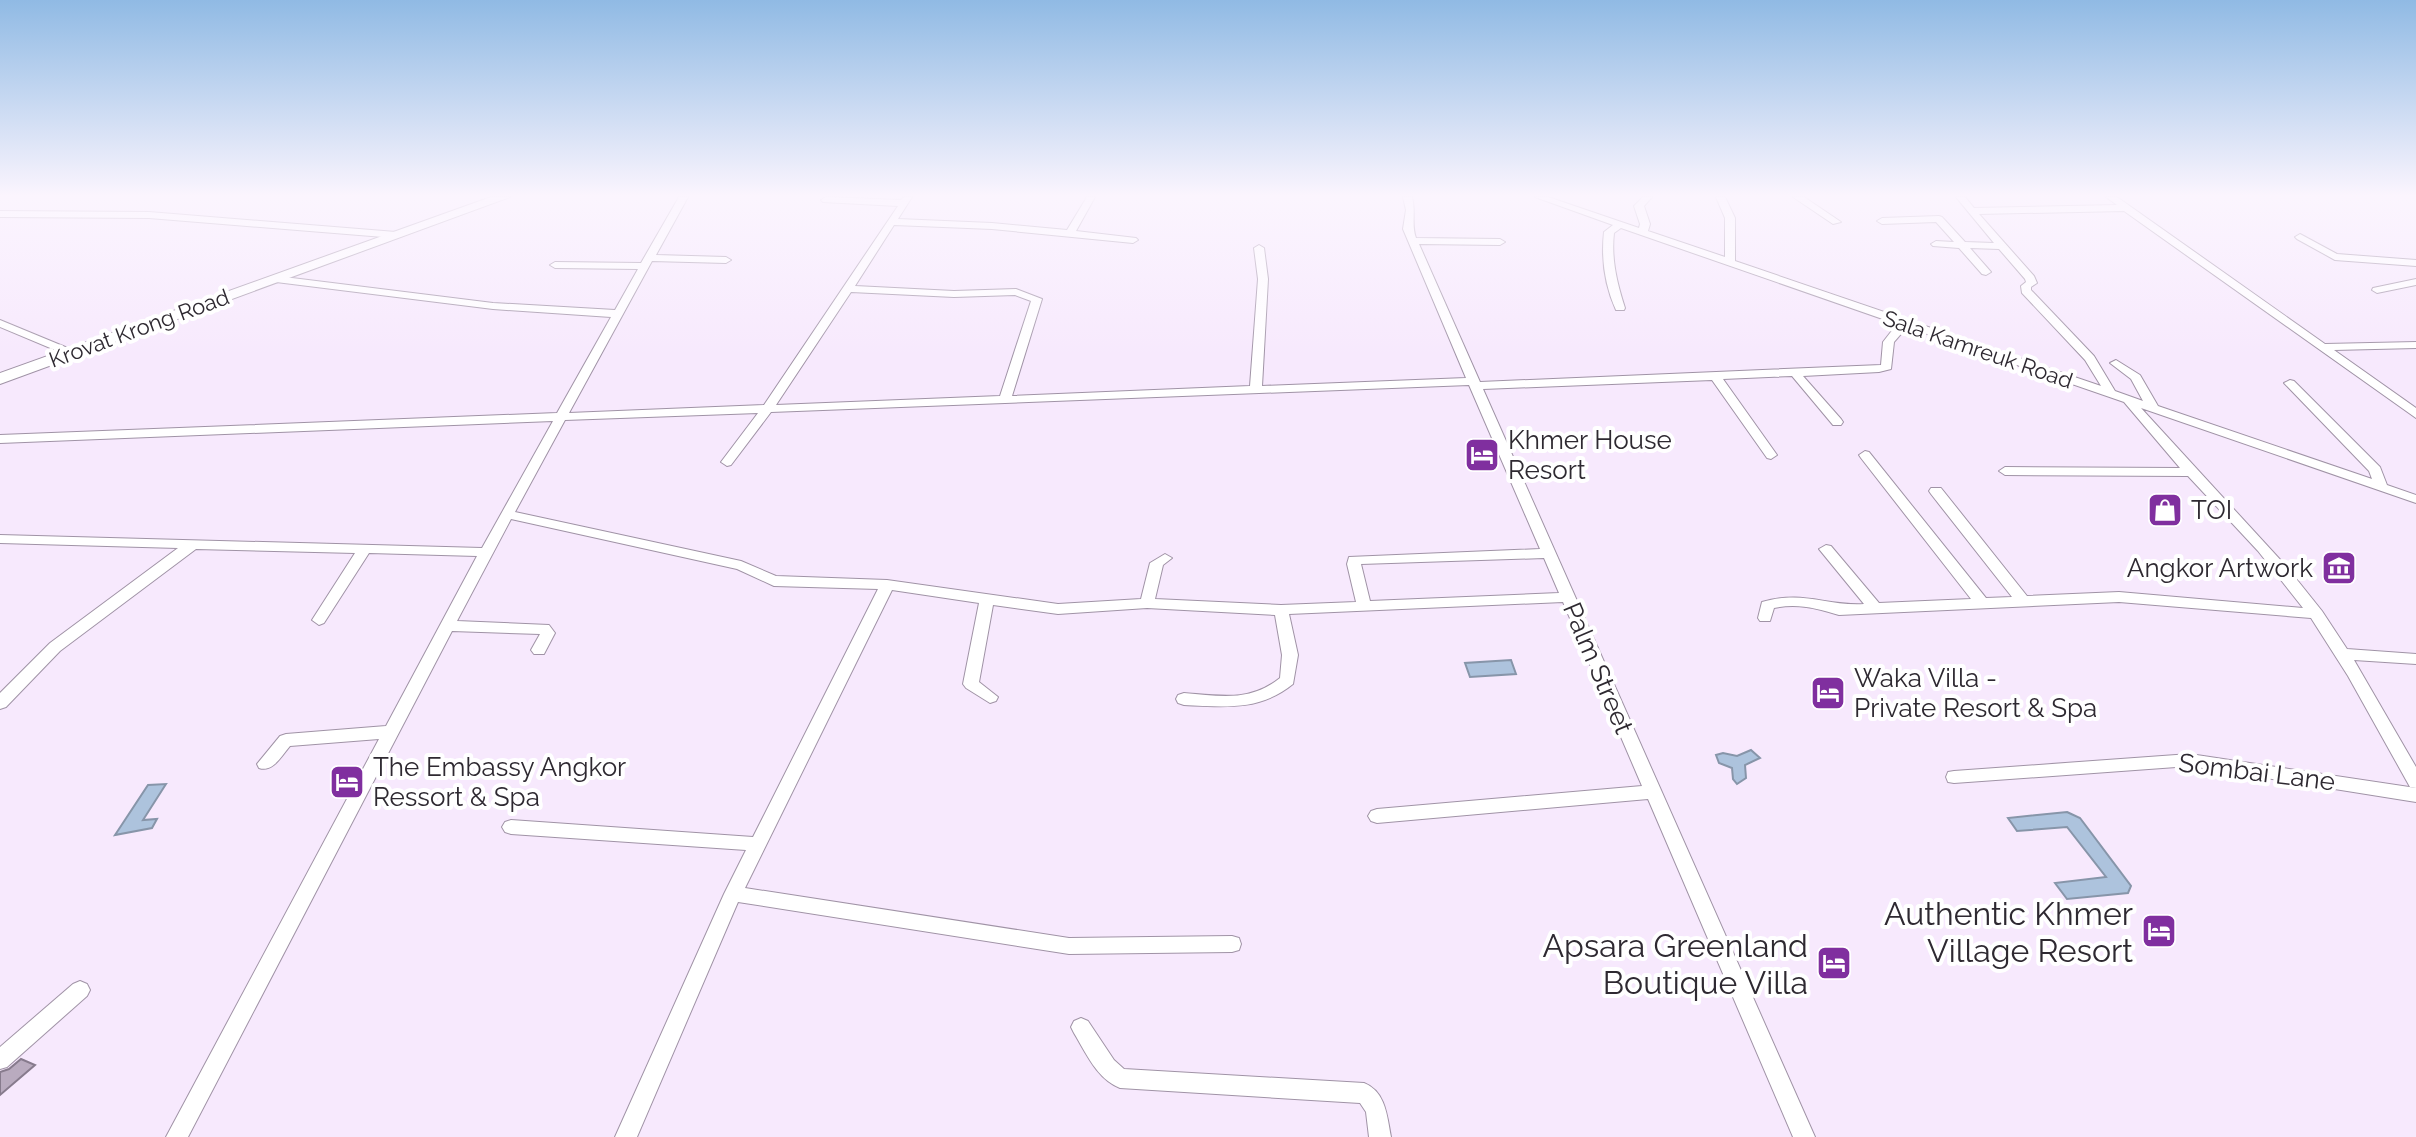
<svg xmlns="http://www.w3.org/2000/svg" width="2416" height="1137" viewBox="0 0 2416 1137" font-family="Raleway,sans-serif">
<rect width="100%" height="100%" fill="#f7e9fd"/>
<!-- water -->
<g fill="#adc3dd" stroke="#8795a9" stroke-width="2">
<path d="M1511,660l5,14 -46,3 -5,-14z"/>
<path d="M1751,750l9,8 -15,7 1,13 -9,6 -4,-5 -1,-11 -13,-5 -3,-8 7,-2 14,3z"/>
<path d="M166,784l-23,36 14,-1 -5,9 -37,7 33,-50z"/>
<path d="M2067,812l13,6 51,68 -3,7 -61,6 -12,-16 51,-6 -39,-50 -50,4 -9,-13z"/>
</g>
<!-- building -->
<path fill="#b9abbf" stroke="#877b8d" stroke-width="2" d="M21,1059l14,6 -35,30v-23l9,-3z"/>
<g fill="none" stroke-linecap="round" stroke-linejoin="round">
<!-- minor casing -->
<g stroke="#a093a6" stroke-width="2">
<g id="minor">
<path d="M679,197h9l-32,58 70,2 5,3 -5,3 -74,-2 -83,152 195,-8 134,-199 -75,-4 -2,-2 5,-3 75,3 3,-3h8l-14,22 94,4 75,7 20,-33h8l-19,34 60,7 2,2 -5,3 -141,-14 -98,-4 -39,61 99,5 62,-2 26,10 -30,97 238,-10 8,-107 -4,-31 5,-3 5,3 4,31 -6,107 204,-8 -63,-149 3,-19 -3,-13h9c4,14 -1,28 4,41l84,1 5,3 -5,3 -81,-1 61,138 401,-17 2,-23 14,-18 -276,-96 -7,5c-3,26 3,50 11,75l-1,2h-8c-11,-24 -15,-52 -12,-78l9,-7 -78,-28h13l91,31 1,-4 -6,-18 9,-9h9l-8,9 6,18 -2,7 77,26v-39l-9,-21h9l10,21v43l366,125 -16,-26 -63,-67 -1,-7 5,-4 -1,-3 -26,-30 -29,-1 21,24 -5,3 -4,-1 -23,-26 -26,-2 -2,-2 5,-3 18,1 -18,-20 -54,2 -5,-3 5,-3 57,-2 3,1 23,25 29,1 -38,-46h9l9,11 143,-3 -11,-8h11l208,147 91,-2v6l-82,2 82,58v10l-292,-207 -145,3 55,62 3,7 -6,4v3l63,66 21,35 28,10 -12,-22 -21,-16 6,-3 24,15 18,31 214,73 -3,-8 -85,-88 6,-3 4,1 86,86 7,18 29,10v8l-275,-95 145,158 36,45 25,38 69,5v10l-62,-4 62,107v21l-6,-1 -62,-111 -37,-58 -192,-16 -280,13c-23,-7 -42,-12 -65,-7l-4,13h-10l-2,-3 4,-16c42,-12 62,4 102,2l-45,-55 7,-4 5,1 48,57 92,-4 -110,-141 -2,-3 6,-4 4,1 117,146 26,-1 -81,-103 -2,-3 2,-3h10l86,108 92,-4 184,16 -45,-57 -70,-75 -183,-1 -6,-4 6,-4 175,1 -56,-66 -217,-75 -13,15 -3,27 -12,3 -76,4 38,43 2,3 -2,3h-8l-41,-49 -69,3 54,76 -6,4 -4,-1 -55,-78 -229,9 332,748h-22l-145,-338 -271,24 -6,-2 -3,-5 3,-5 6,-2 265,-23 -79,-184 -274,12 9,41 -5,29c-33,27 -68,23 -109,21l-6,-2 -2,-4 2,-4 6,-2c37,3 66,9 96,-15l2,-23 -7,-40 -128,-7 -89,6 -65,-9 -14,77 19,15 -2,4 -6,2 -24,-15 -3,-4 16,-81 -87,-13 -147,298 324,50 163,-2 7,2 2,6 -2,6 -7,2 -163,2 -331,-52 -101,235h-22l109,-243 22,-44 -235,-16 -6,-2 -3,-5 3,-5 6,-2 242,17 125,-248 -104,-3 -37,-17 -226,-50 -54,102 92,4 6,8 -11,21h-10l-3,-4 9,-16 -88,-3 -264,506h-22l213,-398 -89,7c-8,9 -17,27 -31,22l-2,-4 23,-28 6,-2 100,-8 91,-170 -108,-3 -45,70 -5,2 -7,-5 43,-67 -159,-4 -136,102 -54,56 -6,2v-16l50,-50 128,-95 -178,-5v-8l482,13 71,-127 -553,22v-8l557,-22 54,-96 -118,-8 -217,-27 -5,-3 5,-3 217,27 122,7 23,-41 -83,-1 -5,-3 5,-3 86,1zM851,292l103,5 61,-2 16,6 -31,95 -224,9zM1469,385l71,164 -191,8 -2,7 9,38 -75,3 -126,-6 8,-34 9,-7 -7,-4 -15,9 -9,36 -83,5 -171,-24 -111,-4 -35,-15 -226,-49 50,-92 193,-7 -37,49 6,4 4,-1 40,-53zM1544,558l15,35 -189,8 -9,-37z"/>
<path d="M1793,197h11l37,25 -8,2z"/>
<path d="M0,211l149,1 247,20 5,3 -5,3 -247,-20 -149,-1z"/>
<path d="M2300,234l37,20 79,6v6l-81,-6 -38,-21 -2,-2z"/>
<path d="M2416,279v6l-39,8 -5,-3 1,-2z"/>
<path d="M0,320l75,31 2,2 -6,3 -4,-1 -67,-28z"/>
<path d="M2190,754l226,34v14l-226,-36 -236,17 -6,-1 -2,-5 2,-5 6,-1z"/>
<path d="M80,981l7,3 3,6 -3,6 -80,71 -7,2v-22l73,-63z"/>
<path d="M1081,1018l7,3 26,39 10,9 240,14c22,9 23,33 27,54h-22l-3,-25 -6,-9 -240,-15c-23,-9 -34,-35 -46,-55l-3,-6 3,-6z"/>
</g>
</g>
<!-- highway casing -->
<g stroke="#a093a6" stroke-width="2">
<path id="highway" d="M491,197h19l-510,187v-11z"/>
</g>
<!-- minor -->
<use href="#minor" fill="#fff" fill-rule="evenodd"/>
<!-- highway -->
<use href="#highway" fill="#fff" fill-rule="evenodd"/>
</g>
<!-- sky -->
<linearGradient id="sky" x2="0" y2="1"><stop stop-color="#90bae4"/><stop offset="0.55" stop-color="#fbf5fe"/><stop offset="1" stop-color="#fbf5fe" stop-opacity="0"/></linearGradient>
<rect width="2416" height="356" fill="url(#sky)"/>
<!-- icons -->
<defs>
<g id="hotel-square" transform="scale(1.8)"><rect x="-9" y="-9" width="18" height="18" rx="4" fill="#802f9f" stroke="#fff"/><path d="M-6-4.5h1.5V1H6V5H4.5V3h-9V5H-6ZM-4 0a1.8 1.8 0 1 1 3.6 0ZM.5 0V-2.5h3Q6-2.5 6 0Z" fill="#fff"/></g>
<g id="shop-square" transform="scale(1.8)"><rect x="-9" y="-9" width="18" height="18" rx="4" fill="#802f9f" stroke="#fff"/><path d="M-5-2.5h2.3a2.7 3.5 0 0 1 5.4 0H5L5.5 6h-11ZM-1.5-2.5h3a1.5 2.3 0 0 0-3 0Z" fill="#fff"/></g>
<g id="museum-square" transform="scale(1.8)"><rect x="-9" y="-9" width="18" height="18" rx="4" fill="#802f9f" stroke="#fff"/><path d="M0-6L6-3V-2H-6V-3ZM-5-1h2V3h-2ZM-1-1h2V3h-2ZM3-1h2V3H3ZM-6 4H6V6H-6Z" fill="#fff"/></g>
</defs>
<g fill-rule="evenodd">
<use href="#hotel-square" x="1482" y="455"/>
<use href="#shop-square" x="2165" y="510"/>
<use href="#museum-square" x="2339" y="568"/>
<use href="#hotel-square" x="1828" y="693"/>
<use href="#hotel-square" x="347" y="782"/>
<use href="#hotel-square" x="2159" y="931"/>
<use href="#hotel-square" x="1834" y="963"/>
</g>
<g text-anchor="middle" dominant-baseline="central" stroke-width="8" stroke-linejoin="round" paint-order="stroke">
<!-- far-street labels -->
<g font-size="22" fill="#2e2931" stroke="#fff">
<text transform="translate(139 328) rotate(-20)">Krovat Krong Road</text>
<text transform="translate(1978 349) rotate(19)">Sala Kamreuk Road</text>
</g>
<!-- poi labels -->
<g font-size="26" fill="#2e2931" stroke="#fff" text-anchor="start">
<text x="1508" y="440">Khmer House<tspan x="1508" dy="30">Resort</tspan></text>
<text x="2191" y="510">TOI</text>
<text x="2313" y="568" text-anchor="end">Angkor Artwork</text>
<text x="1854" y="678">Waka Villa -<tspan x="1854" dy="30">Private Resort &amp; Spa</tspan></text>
<text x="373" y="767">The Embassy Angkor<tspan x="373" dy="30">Ressort &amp; Spa</tspan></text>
</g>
<!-- street labels -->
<g font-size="26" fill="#2e2931" stroke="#fff">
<text transform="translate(1598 668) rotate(67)">Palm Street</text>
<text transform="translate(2257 772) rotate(7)">Sombai Lane</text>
</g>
<!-- near-poi labels -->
<g font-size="32" fill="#2e2931" stroke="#fff" text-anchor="end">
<text x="2133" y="913">Authentic Khmer<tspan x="2133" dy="37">Village Resort</tspan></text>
<text x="1808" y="945">Apsara Greenland<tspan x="1808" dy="37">Boutique Villa</tspan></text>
</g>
</g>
</svg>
